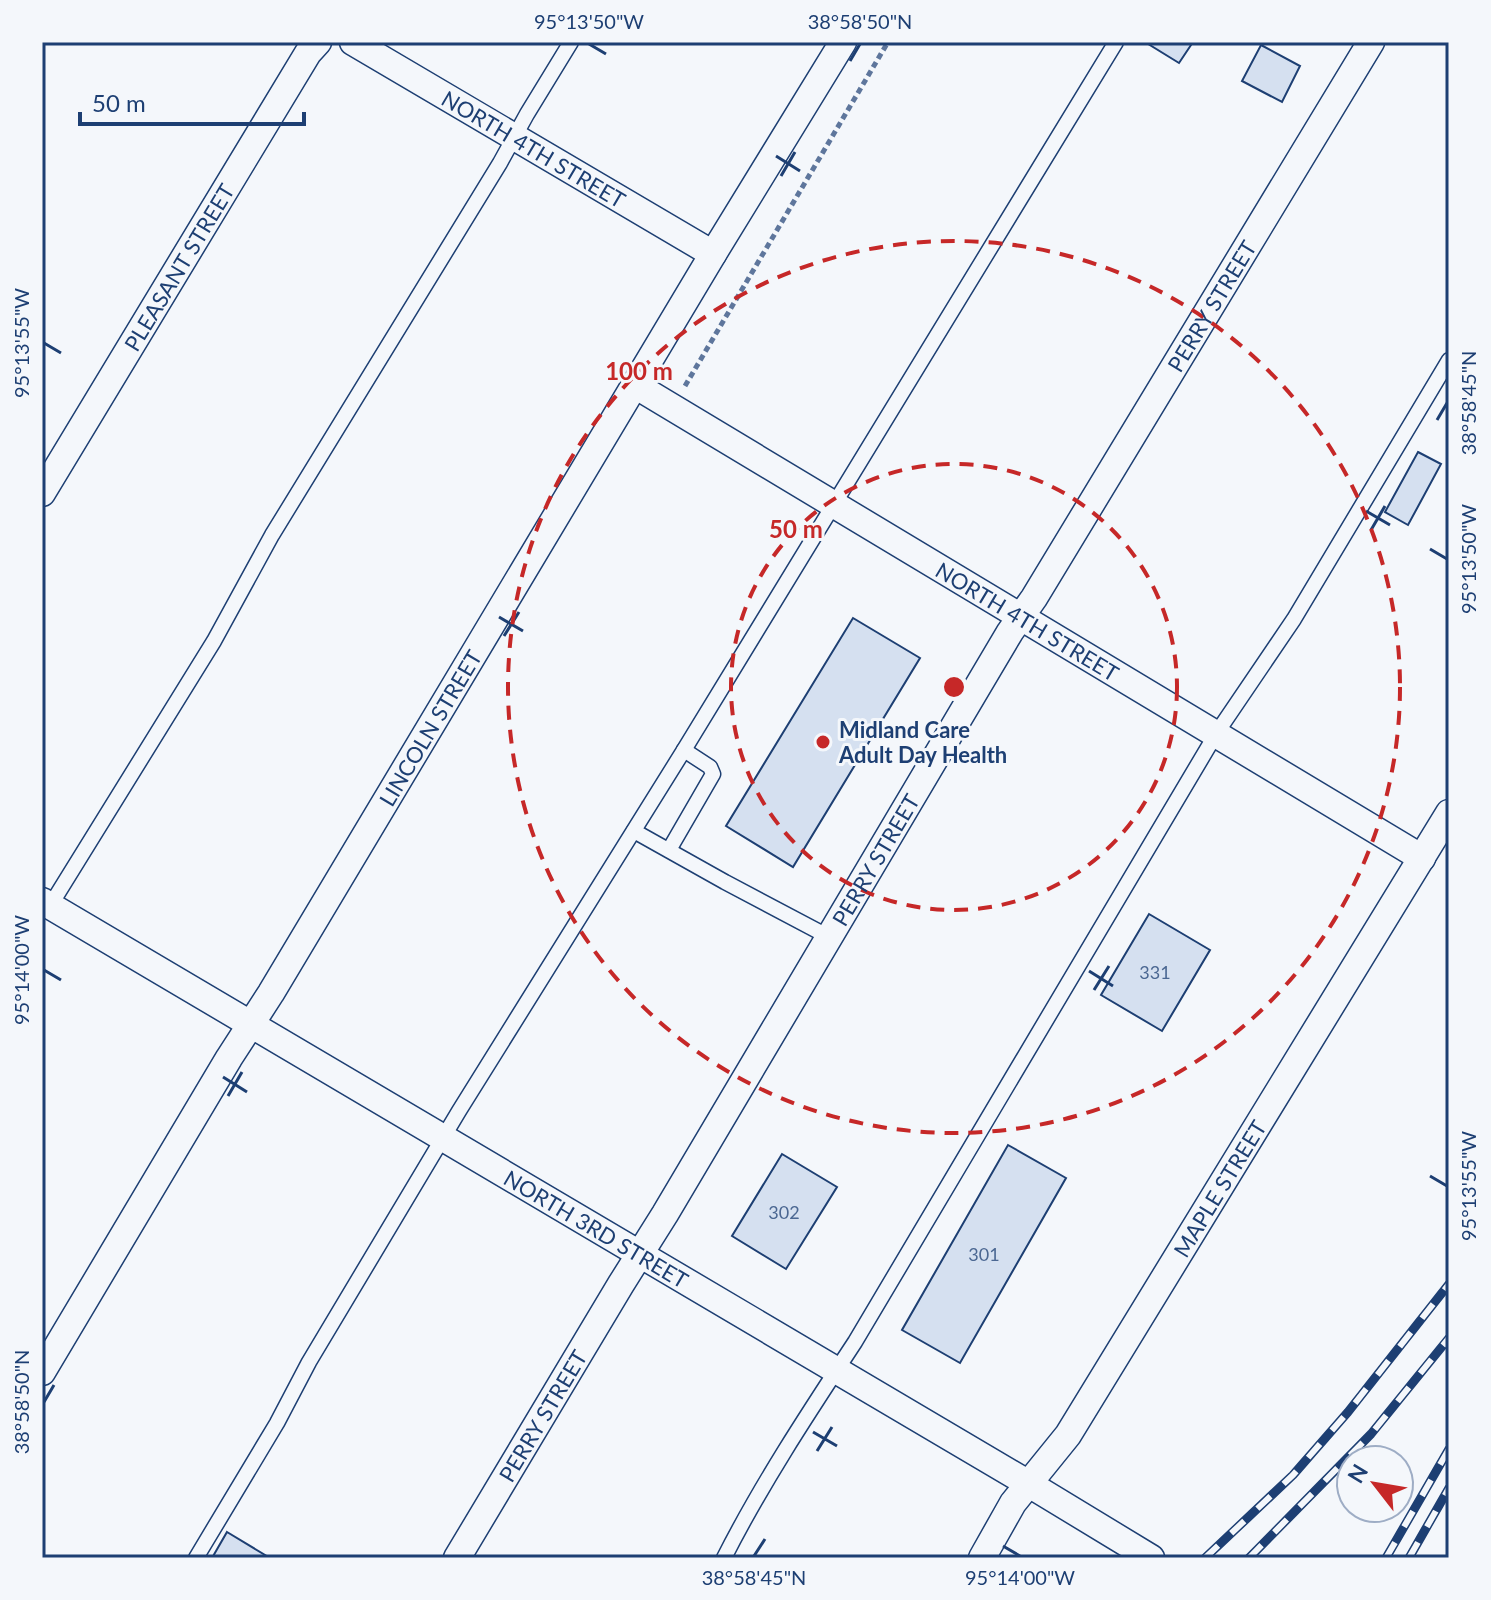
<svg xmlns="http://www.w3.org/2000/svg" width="1491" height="1600" viewBox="0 0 1491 1600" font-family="Lato,sans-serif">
<rect width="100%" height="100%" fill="#f4f7fb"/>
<!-- building -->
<g fill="#d5e0f0" stroke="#1d3f73" stroke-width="2">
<path d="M1145,42h48l-14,21z"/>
<path d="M1261,45l39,21 -18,36 -40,-21z"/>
<path d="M1418,452l23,12 -33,61 -23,-13z"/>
<path d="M853,618l67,40 -127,209 -67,-41z"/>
<path d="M1149,914l61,36 -48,81 -61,-36z"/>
<path d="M1008,1145l58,33 -106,185 -58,-33z"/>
<path d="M782,1154l55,33 -51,82 -54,-33z"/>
<path d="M227,1532l43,26h-58z"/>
</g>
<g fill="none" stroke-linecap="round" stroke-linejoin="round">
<!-- lane casing -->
<g stroke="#1d3f73" stroke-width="17">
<g id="lane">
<path d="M634,831l91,51 104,55"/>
<path d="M669,850l44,-76 -3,-7 -26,-17"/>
<path d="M50,906l164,-265 58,-106 228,-372 27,-49 44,-72"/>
<path d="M196,1558l81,-135 32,-61 150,-251 225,-361 432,-708"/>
<path d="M724,1558c38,-75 85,-146 131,-216l361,-608 78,-115 155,-259"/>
</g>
</g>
<!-- street casing -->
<g stroke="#1d3f73" stroke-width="29">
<g id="street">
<path id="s1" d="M353,42l360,212"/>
<path id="s2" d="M635,385l787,473"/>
<path id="s3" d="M42,493l266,-440 10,-11"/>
<path id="s4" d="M42,901l987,583 122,74"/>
<path id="s5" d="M42,1372l187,-314 42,-65 442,-739 130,-212"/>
<path id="s6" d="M457,1558l164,-274 44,-70 345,-582 24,-34 337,-556"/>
<path id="s7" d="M982,1558l31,-55 55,-68 381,-622"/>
</g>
</g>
<!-- path -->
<path stroke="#5e769c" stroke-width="5" stroke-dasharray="6 4" stroke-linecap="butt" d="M685,386l203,-344"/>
<!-- lane -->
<use href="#lane" stroke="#f4f7fb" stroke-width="14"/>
<!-- street -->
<use href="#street" stroke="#f4f7fb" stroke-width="26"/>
<!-- rail casing -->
<g stroke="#1d3f73" stroke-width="9">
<g id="rail">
<path d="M1205,1558l88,-83 55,-63 101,-128"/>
<path d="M1249,1558l122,-124 78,-96"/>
<path d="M1386,1558l63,-109"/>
<path d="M1409,1558l40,-70"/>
</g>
</g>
<!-- rail -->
<use href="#rail" stroke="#f4f7fb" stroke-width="6" stroke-dasharray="18" stroke-linecap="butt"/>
</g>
<!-- ticks -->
<path fill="none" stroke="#1d3f73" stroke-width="3" d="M589,44l17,10M850,61l10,-17M776,156l24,15M781,176l14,-24M44,343l17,10M1437,420l10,-17M1366,511l24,14M1371,530l14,-24M1430,549l17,10M499,617l24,14M504,636l15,-24M44,970l17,10M1089,971l24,15M1094,990l15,-24M223,1077l24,15M228,1096l14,-24M1430,1176l17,10M44,1402l10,-17M813,1432l24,14M817,1451l15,-24M1003,1546l17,10M754,1556l11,-17"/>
<!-- distance rings -->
<g fill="none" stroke="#c62828" stroke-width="4" stroke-dasharray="14 10">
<circle cx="954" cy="687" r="223"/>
<circle cx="954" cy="687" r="446"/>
</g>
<!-- markers -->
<circle fill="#c62828" stroke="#f4f7fb" stroke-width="3" cx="823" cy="742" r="8"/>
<g text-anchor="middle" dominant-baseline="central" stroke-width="6" stroke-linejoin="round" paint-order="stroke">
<!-- number labels -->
<g font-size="18" fill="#4b6792">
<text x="1155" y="972">331</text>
<text x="784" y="1212">302</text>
<text x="984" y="1254">301</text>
</g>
<!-- street labels -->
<g font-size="22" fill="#1d3f73" stroke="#f4f7fb">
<text stroke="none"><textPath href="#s1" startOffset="210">NORTH 4TH STREET</textPath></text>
<text stroke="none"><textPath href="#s3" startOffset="264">PLEASANT STREET</textPath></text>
<text stroke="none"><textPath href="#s6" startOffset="1462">PERRY STREET</textPath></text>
<text stroke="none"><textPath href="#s2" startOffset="458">NORTH 4TH STREET</textPath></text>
<text stroke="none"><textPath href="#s5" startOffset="752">LINCOLN STREET</textPath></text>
<text stroke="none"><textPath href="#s6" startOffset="814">PERRY STREET</textPath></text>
<text stroke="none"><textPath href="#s7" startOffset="440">MAPLE STREET</textPath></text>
<text stroke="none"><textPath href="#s4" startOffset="644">NORTH 3RD STREET</textPath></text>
<text stroke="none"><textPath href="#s6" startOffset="166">PERRY STREET</textPath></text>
</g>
<!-- poi labels -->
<g font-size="22" font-weight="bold" fill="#1d3f73" stroke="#f4f7fb" text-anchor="start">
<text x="839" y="729">Midland Care<tspan x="839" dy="25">Adult Day Health</tspan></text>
</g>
</g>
<circle cx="954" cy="687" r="12" fill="#c62828" stroke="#f4f7fb" stroke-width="4"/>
<g font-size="24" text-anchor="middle" font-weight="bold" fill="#c62828" stroke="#f4f7fb" stroke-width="6" stroke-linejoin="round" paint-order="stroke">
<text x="639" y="380">100 m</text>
<text x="796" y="538">50 m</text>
</g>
<!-- border -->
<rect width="1491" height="1600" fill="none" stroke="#f4f7fb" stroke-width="88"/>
<!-- north arrow -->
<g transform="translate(1375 1484) rotate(301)"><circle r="38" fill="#f4f7fb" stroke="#9eadc5" stroke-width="2"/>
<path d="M0-6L14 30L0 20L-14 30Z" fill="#c62828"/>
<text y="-12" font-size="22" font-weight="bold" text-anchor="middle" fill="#1d3f73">N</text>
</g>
<!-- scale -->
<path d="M80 112v12h224v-12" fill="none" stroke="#1d3f73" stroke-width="4"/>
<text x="92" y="112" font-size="24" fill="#1d3f73" stroke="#f4f7fb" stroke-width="6" paint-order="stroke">50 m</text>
<rect x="44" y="44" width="1403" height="1512" fill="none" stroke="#1d3f73" stroke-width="3"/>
<g font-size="20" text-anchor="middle" fill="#1d3f73">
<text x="589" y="29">95°13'50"W</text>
<text x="860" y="29">38°58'50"N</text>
<text transform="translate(22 343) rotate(-90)" y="7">95°13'55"W</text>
<text transform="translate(1469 403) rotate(-90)" y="7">38°58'45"N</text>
<text transform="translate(1469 559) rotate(-90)" y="7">95°13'50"W</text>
<text transform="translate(22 970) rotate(-90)" y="7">95°14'00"W</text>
<text transform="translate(1469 1186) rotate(-90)" y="7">95°13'55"W</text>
<text transform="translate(22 1402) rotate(-90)" y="7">38°58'50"N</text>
<text x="754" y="1585">38°58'45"N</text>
<text x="1020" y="1585">95°14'00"W</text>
</g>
</svg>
